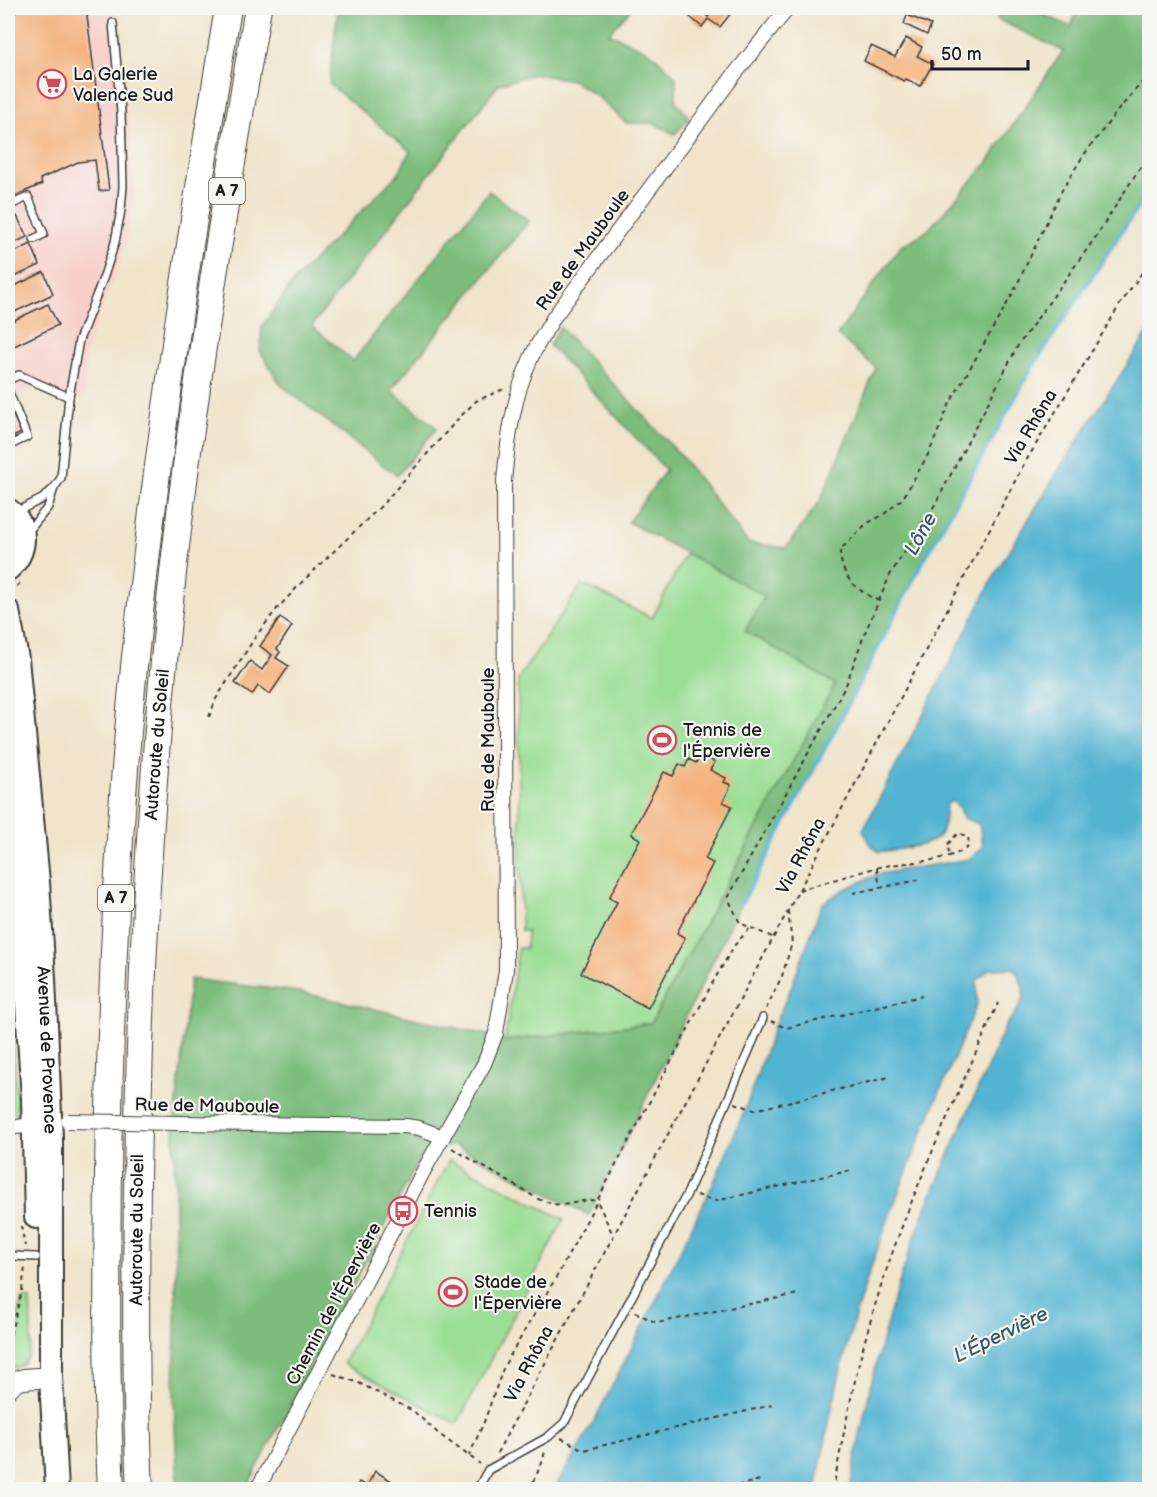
<svg xmlns="http://www.w3.org/2000/svg" width="1157" height="1497" viewBox="0 0 1157 1497" font-family="'Balsamiq Sans',sans-serif">
<rect width="100%" height="100%" fill="#f6f6f2"/>
<filter id="ink" filterUnits="userSpaceOnUse"><feTurbulence type="fractalNoise" baseFrequency=".0167" numOctaves="2"/><feDisplacementMap in="SourceGraphic" scale="12" xChannelSelector="R" yChannelSelector="G"/><feConvolveMatrix kernelMatrix="1 2 1 2 8 2 1 2 1" color-interpolation-filters="sRGB"/></filter>
<filter id="wash" filterUnits="userSpaceOnUse"><feTurbulence type="fractalNoise" baseFrequency=".008" numOctaves="4" result="noise"/><feDisplacementMap in="SourceGraphic" scale="24" xChannelSelector="R" yChannelSelector="G"/><feGaussianBlur stdDeviation="1.35" result="paint"/><feColorMatrix in="noise" values="0 0 0 0 0 0 0 0 0 0 0 0 0 0 0 0 0 1.4 0 .05"/><feComposite in="paint" operator="in"/></filter>
<g filter="url(#wash)">
<rect width="100%" height="100%" fill="#f0e4ca"/>
<!-- built -->
<path fill="#f7d0cc" d="M8,8h107l20,183 -10,55 -38,99 -3,52 -24,1 -25,-11 -21,11 19,41 -25,12z"/>
<!-- green -->
<g fill="#9bde95" stroke="#5c7d58" stroke-width="1.5">
<path d="M686,553l80,43 -20,35 90,52 -185,340 -146,18 13,-93h8l1,-17h-6l-3,-252 64,-95 70,34z"/>
<path d="M8,1019l4,3 6,95 -10,2z"/>
<path d="M449,1160l115,59 -107,205 -114,-60z"/>
<path d="M22,1299l8,1c0,19 9,74 -22,67v-15z"/>
</g>
<!-- forest -->
<g fill="#7cbd7e" stroke="#4c6c4d" stroke-width="1.5">
<path d="M338,8h294l-23,25 43,20 24,24v25l14,16 -15,16 -22,-11h-27l-27,-25 -27,-18 -38,-6 -35,10 -187,242 41,35 136,-170 40,30 -138,169 46,38 -40,48 -116,-91 -21,-34 2,-25 35,-49 101,-103 12,-23 -81,-67z"/>
<path d="M1000,8h29l42,19 6,-19h72v181l-117,179 -111,197 -85,163 -96,178 -151,309 -135,-70 -31,8 -177,336 -68,1 -4,-88 2,-122 -2,-151 16,-150 109,13 185,42 21,7 146,-18 184,-339 -90,-53 20,-35 -137,-74 38,-52 -117,-125 11,-18 121,129 67,87 38,5 34,-47 56,-133 -39,-33 63,-88 27,-16 59,-66 77,-114 -66,-32z"/>
</g>
<!-- water -->
<path fill="#53b4d2" stroke="#386877" stroke-width="1.5" d="M1149,331v1158h-299c16,-93 39,-188 74,-276 26,-63 55,-126 82,-188 18,-23 25,-30 8,-57l-24,1 -13,11v24c-43,103 -90,206 -122,313 -17,57 -28,114 -39,172h-262l39,-66 54,-105 67,-136 32,-75 29,-84 16,-35 31,-84 21,-14 35,-16 91,-15 14,-12 -4,-23 -16,-6 -5,-12 -6,-5 -6,4c-1,9 -1,25 -8,32 -7,9 -46,13 -59,15l-8,-7 -8,-15 136,-263 65,-105z"/>
<g fill="none" stroke-linecap="round" stroke-linejoin="round">
<!-- stream -->
<path stroke="#53b4d2" stroke-width="4" d="M740,906l96,-178 85,-163 111,-197 118,-179"/>
</g>
<g id="blocks">
<!-- building -->
<g fill="#f5b17c">
<path d="M8,8h78l23,182 -10,1 -4,-31 -17,2 -38,17 2,5 -34,15z"/>
<path d="M697,8l11,9 7,-9h20l-15,19 -12,-8 -6,8 -12,-10z"/>
<path d="M907,15l24,10 -4,10 -23,-11z"/>
<path d="M906,38l16,9 -5,9 16,8 -13,22 -14,-7 -2,2 -40,-20 7,-15 24,11z"/>
<path d="M17,216l10,21 -19,9v-25z"/>
<path d="M31,244l9,21 -32,15v-25z"/>
<path d="M44,272l9,22 -45,21v-26z"/>
<path d="M48,304l10,21 -50,24v-26z"/>
<path d="M8,404l13,29 -11,5 2,4 -4,2z"/>
<path d="M280,618l12,8 -15,23 3,3 -4,6 13,8 -19,28 -12,-8 -6,9 -17,-12 15,-22 12,9 10,-15 -12,-9z"/>
<path d="M701,755l14,7 -5,8 16,8 -2,4 7,3 -8,17 9,4 -27,53 8,4 -36,70 8,5 -37,70 -67,-35 36,-71 -8,-4 31,-59 -9,-5 33,-62 9,4 6,-12 6,3 4,-8 7,4z"/>
<path d="M375,1471l25,15 -2,4h-43l4,-8 8,4z"/>
</g>
</g>
</g>
<g filter="url(#ink)">
<use href="#blocks" fill-opacity="0" stroke="#3c3a36" stroke-width="1.5"/>
<g fill="none" stroke-linecap="round" stroke-linejoin="round">
<!-- lane casing -->
<g stroke="#3c3a36" stroke-width="10">
<g id="lane">
<path d="M8,206l20,-9 16,37 -10,5"/>
<path d="M8,380l11,-5 50,22"/>
<path d="M8,390l19,47 -19,9"/>
<path d="M16,512l26,-13 10,-9"/>
<path d="M27,533l21,-26 6,-19 7,-10 8,-81 10,-57 25,-64 11,-34 6,-32 2,-24 -2,-74 -8,-89"/>
<path d="M8,1250l3,6 25,1"/>
<path d="M477,1490l11,-20 60,-33 16,-14 124,-231 75,-174"/>
</g>
</g>
<!-- street casing -->
<g stroke="#3c3a36" stroke-width="16">
<g id="street">
<path d="M178,1123l228,3 13,2 24,9"/>
<path d="M8,1128l33,-4"/>
<path d="M257,1490l167,-320 60,-106 12,-31 10,-63 -2,-489c4,-42 9,-84 27,-123 6,-14 15,-27 23,-41l180,-242 54,-67"/>
</g>
</g>
<!-- secondary casing -->
<g stroke="#3c3a36" stroke-width="22">
<path id="secondary" d="M8,1388c9,-12 29,-10 43,-10"/>
</g>
<!-- primary casing -->
<g stroke="#3c3a36" stroke-width="26">
<g id="primary">
<path d="M8,510c21,14 19,44 0,59"/>
<path id="s1" d="M8,611l9,48 21,223 6,97 7,159v240l6,112"/>
<path d="M8,752l6,53 19,294 3,118"/>
</g>
</g>
<!-- highway casing -->
<g stroke="#3c3a36" stroke-width="28">
<g id="highway">
<path d="M111,1490c-5,-105 -4,-210 -3,-315 2,-170 9,-339 26,-508 23,-221 58,-440 94,-659"/>
<path id="s2" d="M140,1490c-5,-103 -4,-205 -3,-307 3,-235 17,-470 47,-702 21,-159 47,-316 74,-473"/>
</g>
</g>
<!-- path -->
<g stroke="#3c3a36" stroke-width="2" stroke-dasharray="4.5 4.5" stroke-linecap="butt">
<path d="M8,588l8,-1 6,-6"/>
<path d="M879,601c-24,-12 -38,-23 -39,-51l26,-26 17,-9 20,-17 26,-45 21,-50 62,-108 50,-105 21,-34 36,-47 31,-36"/>
<path d="M209,717l7,-18 17,-27 23,-36 20,-26 26,-28 79,-76 76,-86 19,-19 30,-13"/>
<path d="M877,868l3,20"/>
<path d="M799,890c25,-7 50,-15 76,-22 27,-7 73,-4 94,-22l-1,-9 -10,-4 -10,11 1,12"/>
<path d="M853,893l66,-13"/>
<path d="M772,937l-32,-14 -12,-25 118,-213 18,-50 26,-60 46,-72 81,-156 78,-109 55,-86"/>
<path d="M766,1009l16,-33 10,-33 -4,-31"/>
<path d="M771,1021l15,7 136,-32"/>
<path d="M735,1103l20,7 134,-33"/>
<path d="M452,1148l86,51c29,11 28,3 55,1l5,3 15,32"/>
<path d="M697,1195l18,6 137,-31"/>
<path d="M21,1226l4,20"/>
<path d="M635,1312l22,11 141,-29"/>
<path d="M8,1343l14,-52 3,-24"/>
<path d="M333,1374l26,9 54,28 26,23 41,30"/>
<path d="M8,1430l7,13 -7,22"/>
<path d="M561,1438l23,12 188,-45"/>
<path d="M497,1453l302,-563 224,-424 96,-160 31,-45"/>
<path d="M469,1456l15,-34 20,-56 57,-97 152,-287 21,-36 16,-18"/>
<path d="M529,1490l13,-27 3,-12"/>
<path d="M720,1490l40,-10"/>
<path d="M833,1490c11,-59 22,-118 39,-174 31,-108 81,-210 126,-313"/>
</g>
<!-- lane -->
<use href="#lane" stroke="#fff" stroke-width="7"/>
<!-- street -->
<use href="#street" stroke="#fff" stroke-width="14"/>
<!-- secondary -->
<use href="#secondary" stroke="#fff" stroke-width="20"/>
<!-- primary -->
<use href="#primary" stroke="#fff" stroke-width="22"/>
<!-- highway -->
<use href="#highway" stroke="#fff" stroke-width="26"/>
<!-- street-bridge casing -->
<g stroke="#3c3a36" stroke-width="16" stroke-linecap="butt">
<path id="street-bridge" d="M68,1121l110,2"/>
</g>
<!-- street-bridge -->
<use href="#street-bridge" stroke="#fff" stroke-width="14"/>
</g>
</g>
<!-- icons -->
<defs>
<g id="supermarket-ring" transform="scale(1.5)"><circle r="9.5" fill="#f6f6f2" stroke="#d1495b" stroke-width="1.5"/><path d="M-6-5.5h2.5l.6 2H6L4.5 2H-2.5L-4.4-4H-6ZM-1.5 3.2a1.3 1.3 0 1 0 .1 0ZM3 3.2a1.3 1.3 0 1 0 .1 0Z" fill="#d1495b"/></g>
<g id="stadium-ring" transform="scale(1.5)"><circle r="9.5" fill="#f6f6f2" stroke="#d1495b" stroke-width="1.5"/><path d="M0-5a6.5 5 0 1 0 0 10a6.5 5 0 1 0 0-10ZM-3.5-1.8h7v3.6h-7Z" fill="#d1495b"/></g>
<g id="bus-ring" transform="scale(1.5)"><circle r="9.5" fill="#f6f6f2" stroke="#d1495b" stroke-width="1.5"/><path d="M-5-6H5V4H4V6H2V4H-2V6H-4V4H-5ZM-3.5-4V0h7V-4ZM-3.5 1.2v1.5H-2V1.2ZM2 1.2v1.5H3.5V1.2Z" fill="#d1495b"/></g>
</defs>
<g fill-rule="evenodd">
<use href="#supermarket-ring" x="52" y="84"/>
<use href="#stadium-ring" x="662" y="740"/>
<use href="#bus-ring" x="403" y="1211"/>
<use href="#stadium-ring" x="453" y="1292"/>
</g>
<g text-anchor="middle" dominant-baseline="central" stroke-width="4.5" stroke-linejoin="round" paint-order="stroke">
<!-- shield labels -->
<g fill="#f6f6f2" stroke="#5d5d5c" stroke-width="1.5">
<rect x="209" y="178" width="36" height="26" rx="4.5"/>
<rect x="98" y="885" width="36" height="26" rx="4.5"/>
</g>
<g font-size="16" font-weight="bold" fill="#1c1c1c">
<text x="227" y="191">A 7</text>
<text x="116" y="898">A 7</text>
</g>
<!-- poi labels -->
<g font-size="18" fill="#1c1c1c" stroke="#f6f6f2" text-anchor="start">
<text x="73" y="74">La Galerie<tspan x="73" dy="21">Valence Sud</tspan></text>
<text x="683" y="730">Tennis de<tspan x="683" dy="21">l'Épervière</tspan></text>
<text x="424" y="1211">Tennis</text>
<text x="474" y="1282">Stade de<tspan x="474" dy="21">l'Épervière</tspan></text>
</g>
<!-- street labels -->
<g font-size="18" fill="#1c1c1c" stroke="#f6f6f2">
<text transform="translate(583 250) rotate(-54)">Rue de Mauboule</text>
<text transform="translate(1031 427) rotate(-59)">Via Rhôna</text>
<text transform="translate(488 740) rotate(-90)">Rue de Mauboule</text>
<text stroke="none"><textPath href="#s2" startOffset="746">Autoroute du Soleil</textPath></text>
<text transform="translate(801 856) rotate(-62)">Via Rhôna</text>
<text stroke="none"><textPath href="#s1" startOffset="441">Avenue de Provence</textPath></text>
<text transform="translate(207 1106) rotate(1)">Rue de Mauboule</text>
<text stroke="none"><textPath href="#s2" startOffset="260">Autoroute du Soleil</textPath></text>
<text transform="translate(334 1304) rotate(-62)">Chemin de l'Épervière</text>
<text transform="translate(529 1364) rotate(-62)">Via Rhôna</text>
</g>
<!-- water labels -->
<g font-size="20" font-style="italic" fill="#325965" stroke="#f6f6f2">
<text transform="translate(921 534) rotate(-61)">Lône</text>
<text transform="translate(1001 1335) rotate(-26)">L'Épervière</text>
</g>
</g>
<!-- margin -->
<rect width="1157" height="1497" fill="none" stroke="#f6f6f2" stroke-width="30"/>
<!-- scale -->
<path d="M932 60v9h96v-9" fill="none" stroke="#1c1c1c" stroke-width="3"/>
<text x="941" y="60" font-size="18" fill="#1c1c1c" stroke="#f6f6f2" stroke-width="4.5" paint-order="stroke">50 m</text>
</svg>
